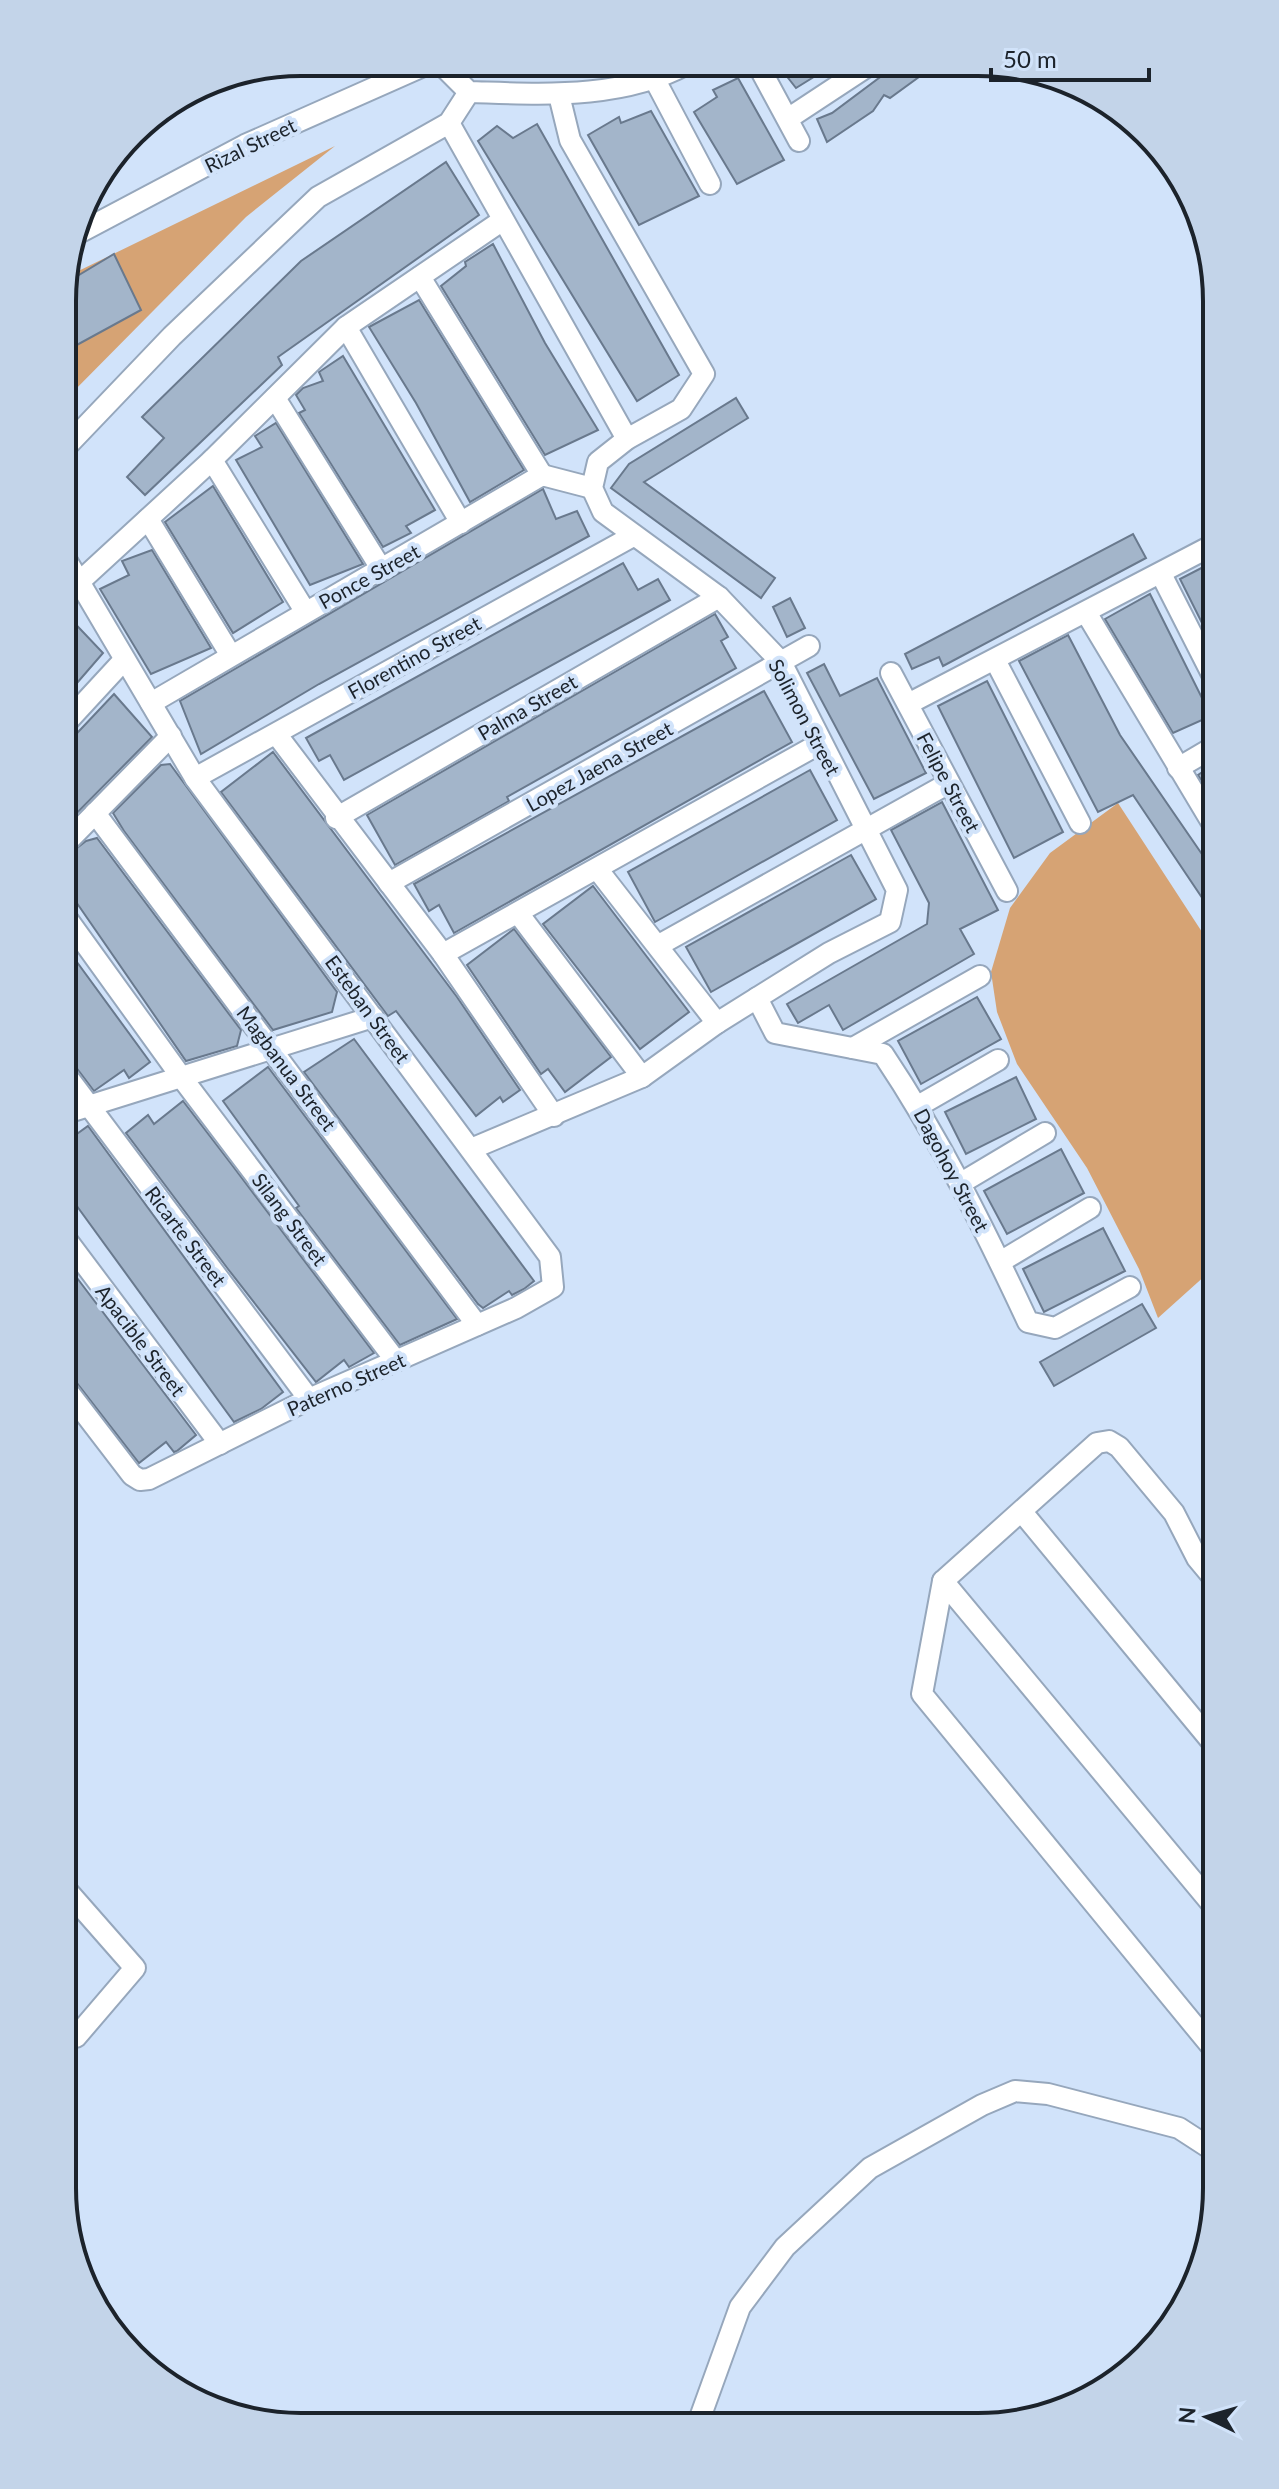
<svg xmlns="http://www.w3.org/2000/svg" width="1279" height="2489" viewBox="0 0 1279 2489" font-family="Lato,sans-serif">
<rect width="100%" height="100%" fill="#d1e3fa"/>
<!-- green -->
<g fill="#d6a374">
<path d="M335,146l-89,71 -182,184v-123z"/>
<path d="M1118,803l99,152v310l-59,53 -19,-49 -52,-101 -70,-104 -20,-52 -6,-40 19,-64 40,-55z"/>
</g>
<!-- building -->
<g fill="#a3b5ca" stroke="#69798d" stroke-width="2">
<path d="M778,65h55l-37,23z"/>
<path d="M895,66h39l-44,32 -6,-3 -11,16 -46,31 -10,-23 15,-6z"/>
<path d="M738,78l46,82 -47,24 -43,-72 23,-15 -4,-7z"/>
<path d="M651,111l48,85 -60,29 -51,-90 31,-18 2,6z"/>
<path d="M537,124l142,251 -42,26 -159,-260 19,-15 16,12z"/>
<path d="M446,162l33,53 -201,142 4,8 -137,130 -18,-18 37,-39 -22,-21 159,-156z"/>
<path d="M493,244l52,99 53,87 -53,25 -104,-169 25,-20 -1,-4z"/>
<path d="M114,254l27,56 -77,42v-68z"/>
<path d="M419,300l105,170 -54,32 -54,-99 -47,-76z"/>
<path d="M343,356l92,154 -29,16 5,7 -28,14 -84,-134 6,-3 -9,-15 7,-7 20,-7 -4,-9z"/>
<path d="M736,398l12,20 -104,64 131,96 -14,20 -150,-110 18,-24z"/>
<path d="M276,423l87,141 -53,21 -74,-125 26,-13 -7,-11z"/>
<path d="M213,486l70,116 -50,31 -68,-111z"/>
<path d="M543,489l13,30 21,-8 12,25 -270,148 -118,70 -21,-53z"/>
<path d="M1133,534l13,24 -203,108 -4,-9 -27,12 -7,-15z"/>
<path d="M152,550l59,98 -60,26 -51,-85 29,-14 -7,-14z"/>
<path d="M1217,560v93l-37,-74z"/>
<path d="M623,563l15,27 20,-11 12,21 -326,180 -14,-25 -11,6 -13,-23z"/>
<path d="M1150,594l61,122 -38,17 -68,-114z"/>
<path d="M790,598l15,30 -18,9 -14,-30z"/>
<path d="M64,612l39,41 -39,45z"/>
<path d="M715,614l13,23 -7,4 15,27 -229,129 2,4 -114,64 -28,-50z"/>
<path d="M1068,635l52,100 97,141v44l-84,-125 -35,17 -28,-54 -51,-97z"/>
<path d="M824,664l16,32 37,-18 49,95 -52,26 -67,-126z"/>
<path d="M987,681l76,151 -49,26 -76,-152z"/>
<path d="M764,691l28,51 -338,191 -15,-28 -10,6 -15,-27z"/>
<path d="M114,694l38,43 -89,90 1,-80z"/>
<path d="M273,752l184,245 63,93 -17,12 -3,-5 -24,19 -80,-105 -8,5 -167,-224z"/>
<path d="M1217,762v42l-19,-29z"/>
<path d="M170,764l167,228 -5,20 -59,18 -149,-199 -11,-18 48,-48z"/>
<path d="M810,770l27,50 -182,102 -27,-50z"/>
<path d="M942,802l56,108 -38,19 14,25 -131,76 -14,-25 -31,18 -11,-19 140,-80 2,-21 -38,-73z"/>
<path d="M97,838l144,192 -4,16 -51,15 -123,-178v-24l23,-18z"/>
<path d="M851,855l25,44 -165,93 -25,-45z"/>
<path d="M593,886l96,126 -49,37 -97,-125z"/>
<path d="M514,929l97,128 -46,35 -17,-23 -7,5 -74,-109z"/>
<path d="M63,943l87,119 -21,16 -5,-8 -30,21 -31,-41z"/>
<path d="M977,997l24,42 -80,45 -23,-43z"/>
<path d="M354,1039l180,242 -10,8 -12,6 -3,-4 -26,17 -5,-4 -174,-232z"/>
<path d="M268,1067l189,252 -57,26 -104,-137 3,-2 -76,-105z"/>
<path d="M1016,1077l20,42 -70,35 -21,-42z"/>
<path d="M183,1101l49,64 142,188 -25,14 -5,-7 -28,22 -88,-113 -102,-136 22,-18 6,9z"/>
<path d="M88,1126l195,266 -22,17 -27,13 -171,-235v-43z"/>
<path d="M1061,1149l23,44 -77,41 -23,-43z"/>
<path d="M1103,1228l22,43 -81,41 -21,-43z"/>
<path d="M74,1274l122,161 -19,16 -3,1 -8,-10 -27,21 -76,-98v-83z"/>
<path d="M1142,1304l14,24 -102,58 -14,-24z"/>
</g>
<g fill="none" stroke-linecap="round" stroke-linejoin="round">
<!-- minor casing -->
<g stroke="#96a7bc" stroke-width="24">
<g id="minor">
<path d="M440,63l29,29c72,2 152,8 218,-28"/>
<path d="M758,65l41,76"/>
<path d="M655,80l55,104"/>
<path d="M789,118l79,-52"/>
<path d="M449,123l178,316"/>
<path d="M75,235l170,-90 185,-82"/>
<path d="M420,277l122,198"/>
<path d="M346,327l115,196"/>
<path d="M275,398l107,172"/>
<path d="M64,449l108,-113 146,-139 131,-74 20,-31"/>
<path d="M212,460l93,151"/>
<path d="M148,519l82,135"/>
<path d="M1161,574l56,110"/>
<path d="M64,596l148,-136 134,-133 157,-107"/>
<path d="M1087,614l130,217"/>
<path d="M995,660l85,163"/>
<path d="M891,673l116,218"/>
<path d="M151,703l391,-228 50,13"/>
<path d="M908,704l309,-161"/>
<path d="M64,725l60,-65"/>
<path d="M277,735l166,219 111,162"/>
<path d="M1178,768l39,-23"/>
<path d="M195,778l438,-242"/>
<path d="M95,813l382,512"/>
<path d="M336,818l383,-221"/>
<path d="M63,846l108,-110"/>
<path d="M598,870l119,153"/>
<path d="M389,883l420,-237"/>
<path d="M63,913l119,165 214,283"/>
<path d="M518,913l124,164"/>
<path d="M659,945l290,-162"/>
<path d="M443,954l376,-210"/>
<path d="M757,998l18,35 108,21c57,85 102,176 145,268l27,6 75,-41"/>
<path d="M853,1048l127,-72"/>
<path d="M63,1071l246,328"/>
<path d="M918,1106l80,-46"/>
<path d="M63,1114l310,-97"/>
<path d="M471,1149l171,-72 75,-54 112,-70 61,-31 7,-32 -116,-228 -62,-65 -116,-85 -11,-24 6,-26 29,-23 54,-30 23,-35 -134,-234 -11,-45"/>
<path d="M961,1183l84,-50"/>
<path d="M63,1235l157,209"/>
<path d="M1000,1262l90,-54"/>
<path d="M63,1385l69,90 8,5 9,-1 160,-80 207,-91 37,-21 -3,-30 -355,-479 -131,-222"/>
<path d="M1022,1512l195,236"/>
<path d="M943,1581l274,329"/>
<path d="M62,2021l14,16 59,-69 -72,-82"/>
<path d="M1216,2052l-294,-358 21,-113 154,-138 12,-2 10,6 55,66 23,45 20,24"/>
<path d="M697,2426l43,-119 45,-60 85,-79 112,-63 33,-14 33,3 131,34 37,24"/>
</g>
</g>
<!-- minor -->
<use href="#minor" stroke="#fff" stroke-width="20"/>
</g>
<g text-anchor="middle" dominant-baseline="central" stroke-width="8" stroke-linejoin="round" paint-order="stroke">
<!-- street labels -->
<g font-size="20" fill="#1c232b" stroke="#d1e3fa">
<text transform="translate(250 145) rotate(-26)">Rizal Street</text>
<text transform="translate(369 576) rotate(-29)">Ponce Street</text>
<text transform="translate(414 657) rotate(-29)">Florentino Street</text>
<text transform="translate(527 707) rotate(-30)">Palma Street</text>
<text transform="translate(805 717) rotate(62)">Solimon Street</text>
<text transform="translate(599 766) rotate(-29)">Lopez Jaena Street</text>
<text transform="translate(949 782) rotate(62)">Felipe Street</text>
<text transform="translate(368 1009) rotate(54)">Esteban Street</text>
<text transform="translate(287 1068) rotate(53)">Magbanua Street</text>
<text transform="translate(952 1170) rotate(62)">Dagohoy Street</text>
<text transform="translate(290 1219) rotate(53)">Silang Street</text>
<text transform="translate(186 1236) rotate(53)">Ricarte Street</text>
<text transform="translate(141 1340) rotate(53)">Apacible Street</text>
<text transform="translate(346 1384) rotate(-24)">Paterno Street</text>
</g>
</g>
<!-- crop -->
<path d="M0 0H1279V2489H0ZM301 76H978A225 225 0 0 1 1203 301V2188A225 225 0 0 1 978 2413H301A225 225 0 0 1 76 2188V301A225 225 0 0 1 301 76Z" fill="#c3d4e9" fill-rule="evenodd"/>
<path fill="none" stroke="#1c232b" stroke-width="4" d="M301 76H978A225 225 0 0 1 1203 301V2188A225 225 0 0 1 978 2413H301A225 225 0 0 1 76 2188V301A225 225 0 0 1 301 76Z"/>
<!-- north arrow -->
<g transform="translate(1207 2417) rotate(275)" stroke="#d1e3fa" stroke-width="6" paint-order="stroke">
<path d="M0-6L14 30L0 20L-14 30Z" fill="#1c232b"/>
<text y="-12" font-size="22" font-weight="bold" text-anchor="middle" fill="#1c232b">N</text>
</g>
<!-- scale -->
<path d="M991 68v12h158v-12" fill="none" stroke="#1c232b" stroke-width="4"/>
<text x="1003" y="68" font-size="24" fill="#1c232b" stroke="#d1e3fa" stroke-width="6" paint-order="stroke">50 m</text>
</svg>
